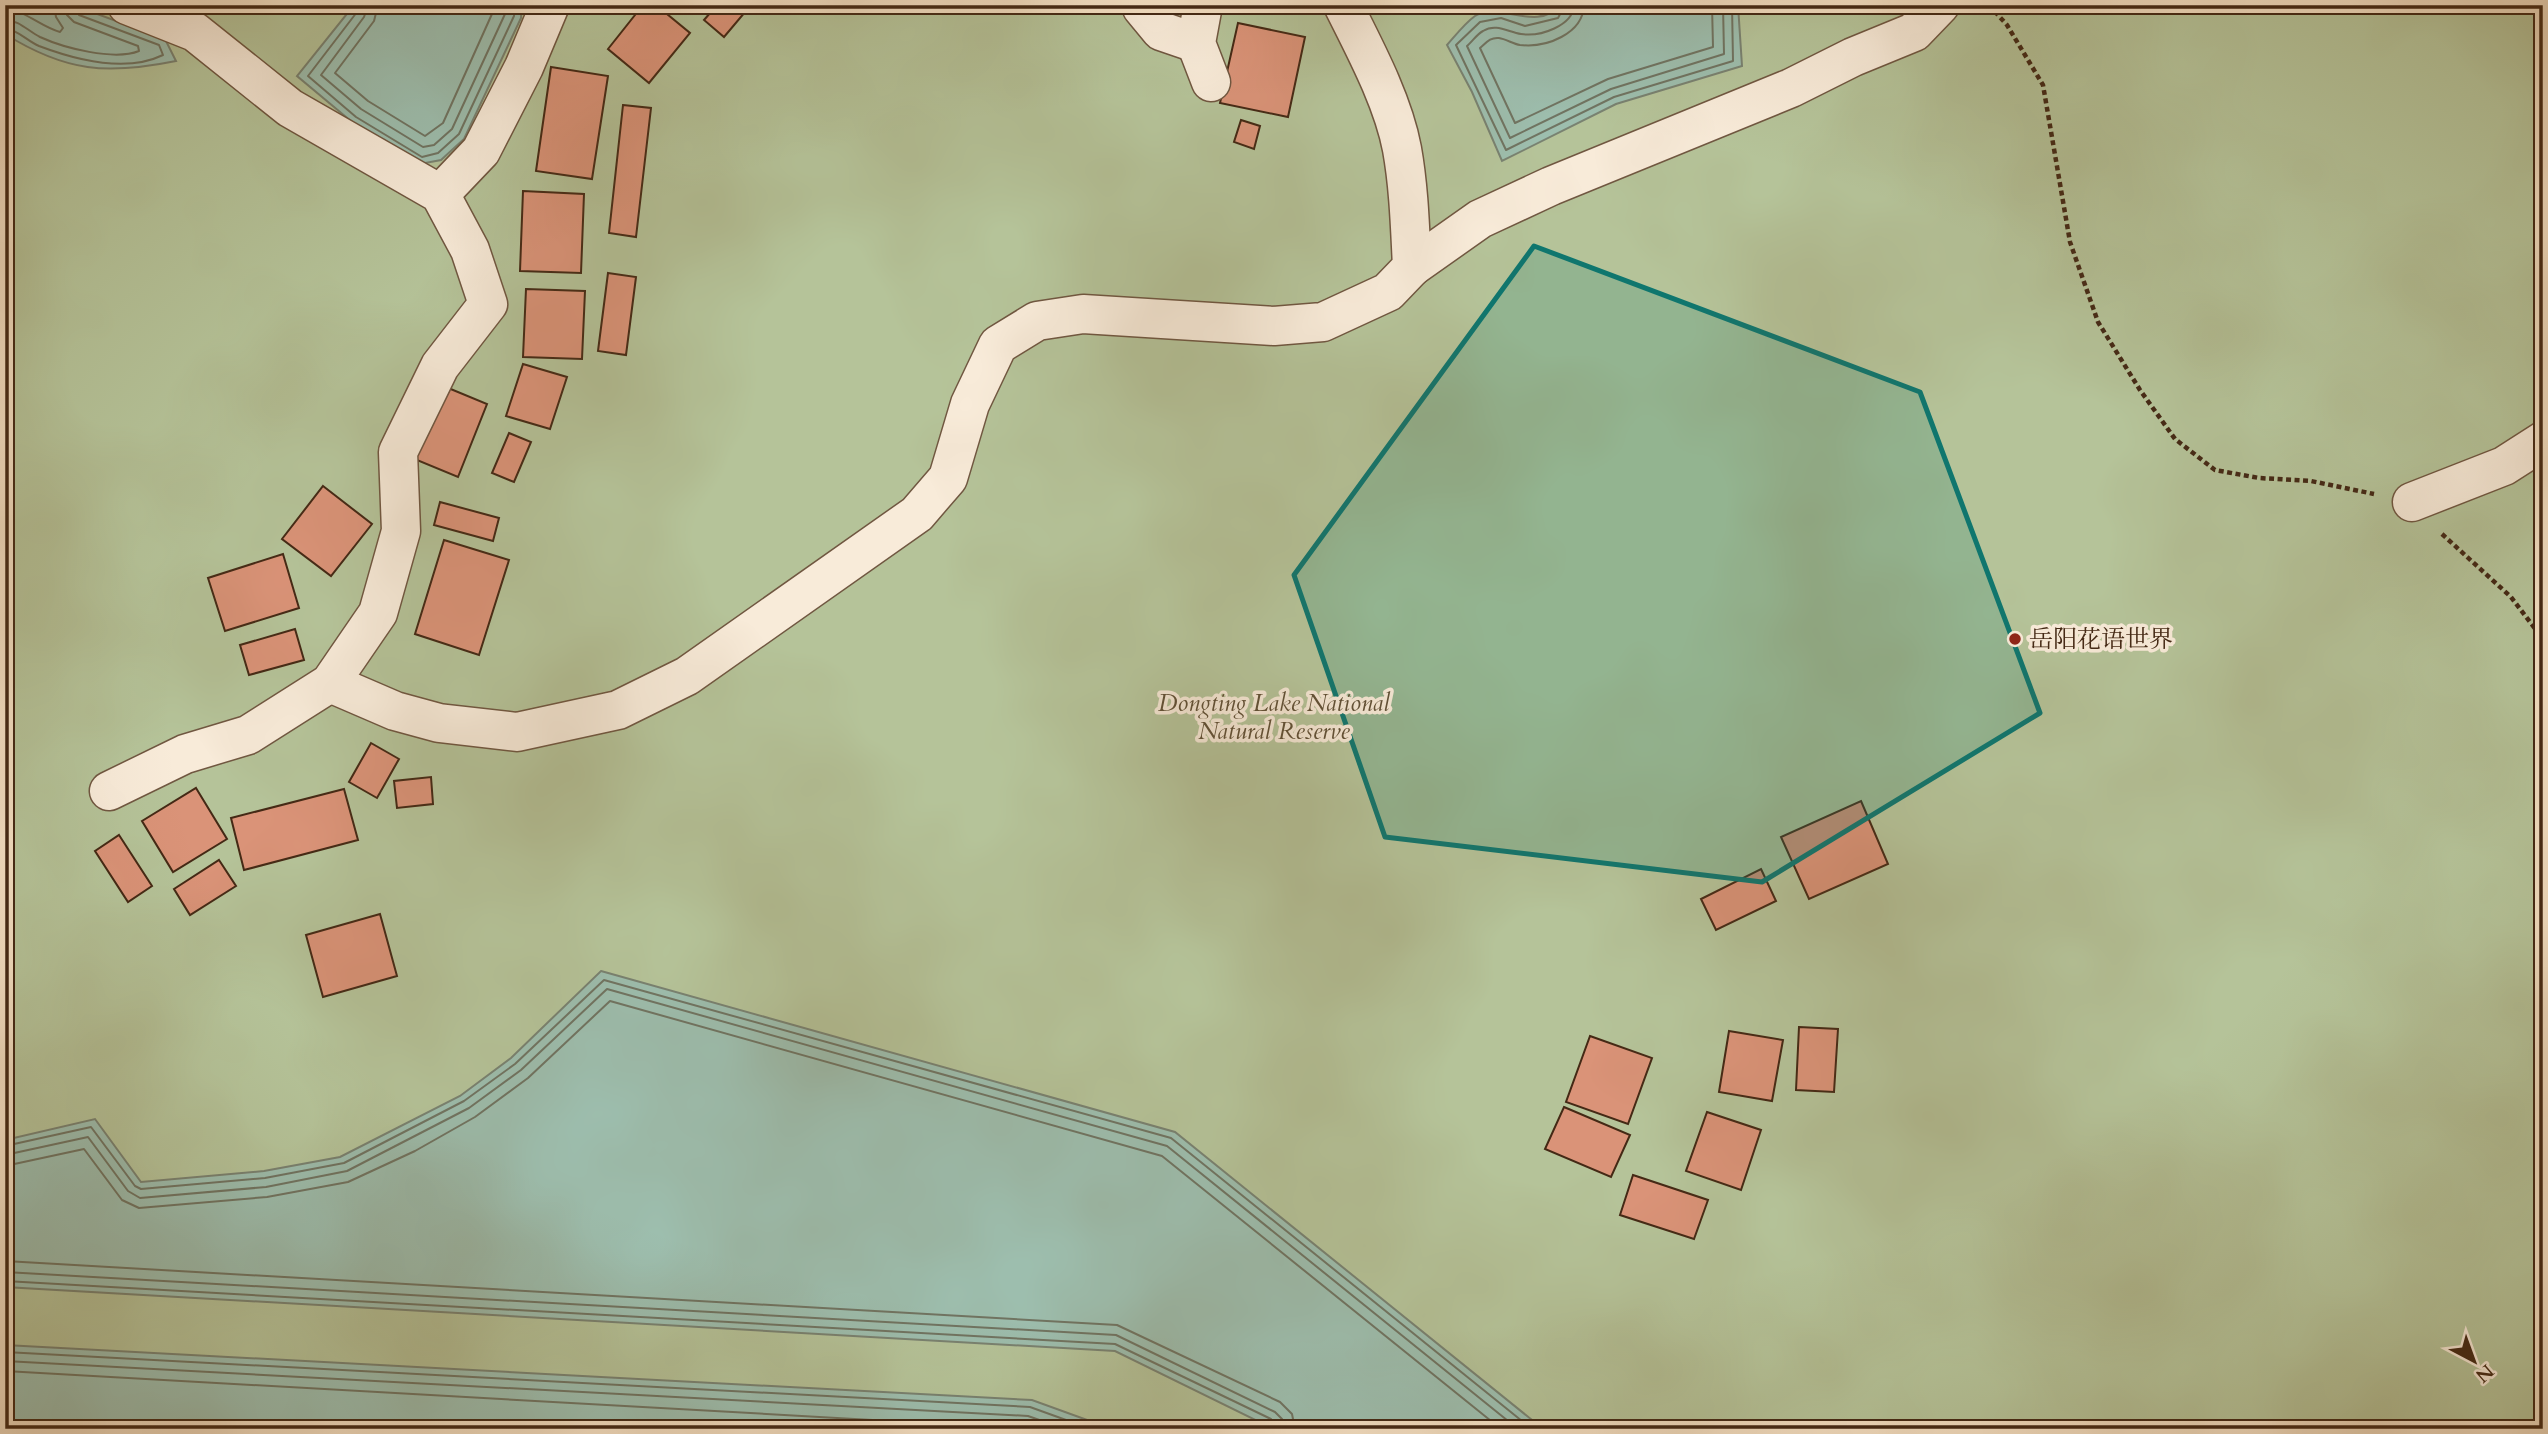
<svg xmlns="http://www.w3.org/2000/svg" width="2548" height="1434" viewBox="0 0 2548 1434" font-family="Cardo,'Noto Serif SC',serif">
<rect width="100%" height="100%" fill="#f4e0c4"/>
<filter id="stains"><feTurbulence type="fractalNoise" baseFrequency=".00286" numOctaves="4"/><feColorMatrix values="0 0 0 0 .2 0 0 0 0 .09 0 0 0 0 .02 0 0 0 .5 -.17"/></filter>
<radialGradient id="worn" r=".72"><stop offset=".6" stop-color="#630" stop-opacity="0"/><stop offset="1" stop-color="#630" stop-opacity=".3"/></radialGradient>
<!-- green -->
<rect fill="#b5c399" stroke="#7c7657" stroke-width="2" x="5" y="5" width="2538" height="1424"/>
<!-- water -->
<g fill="#9dbeae" stroke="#798271" stroke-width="2">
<path d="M5,5h68l92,34 11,22c-69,14 -110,11 -171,-27z"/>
<path d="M354,5h168l-1,13 -57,121 -23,21 -21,4 -68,-42 -55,-46z"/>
<path d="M1560,5h178l4,61 -126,38 -114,57 -30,-69 -25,-47c8,-9 18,-22 28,-29 24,-15 62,17 85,-11z"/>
<path d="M601,971l574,161 367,296 -268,1 -159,-78 -1110,-64v-147l90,-21 46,63 123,-11 76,-14 120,-61 51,-38z"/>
<path d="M5,1345l1027,55 80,29h-1107z"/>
</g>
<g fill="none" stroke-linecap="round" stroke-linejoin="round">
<!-- shore -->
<g stroke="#707462" stroke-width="2">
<path d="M359,5l-2,7 -49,64 48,41 66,40 16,-4 21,-19 55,-118 1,-11"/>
<path d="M368,5l-4,12 -43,58 40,34 62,38 11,-2 18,-16 53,-115 1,-9"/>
<path d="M378,5l-4,16 -39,52 33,28 57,35 18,-13 53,-118"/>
<path d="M1565,5l-7,13 -33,8 -24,-8 -21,4 -24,23 50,105 108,-53 119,-36 -1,-56"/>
<path d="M1574,5c-1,21 -34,32 -53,29 -13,-2 -25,-11 -38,-3 -6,3 -11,11 -16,15l43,92 101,-49 113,-35 -1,-49"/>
<path d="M1584,5c-1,29 -38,43 -64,40 -7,-1 -14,-6 -21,-7 -9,-1 -13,5 -19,10l35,75 93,-44 105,-32 -1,-42"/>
<path d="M5,9c20,1 36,18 55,23l3,-4 -7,-11 -2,-12"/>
<path d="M5,20c14,0 23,11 35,17 24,11 74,24 99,14l-1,-5 -64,-24 -7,-7 -2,-10"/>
<path d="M5,28c13,2 22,13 34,18 37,14 87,27 124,9l-4,-10 -80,-30 -5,-10"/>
<path d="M5,1146l86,-19 44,59 6,3 124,-11 79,-15 120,-62 51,-37 89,-84 567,158 361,291"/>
<path d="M5,1155l83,-18 40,54 12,7 126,-11 81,-16 122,-63 52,-38 86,-81 560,157 351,283"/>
<path d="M5,1166l79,-17 38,51 17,8 128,-11 81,-15 67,-31 60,-34 53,-39 82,-77 552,155 339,273"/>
<path d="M5,1261l1112,64 163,77 12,12 3,15"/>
<path d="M5,1272l1111,63 159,77 7,7 2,10"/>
<path d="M5,1281l1110,63 156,75 4,10"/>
<path d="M5,1352l1025,55 61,22"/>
<path d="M5,1361l1023,55 37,13"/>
<path d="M5,1371l1028,58"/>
</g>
</g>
<!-- building -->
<g fill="#da9378" stroke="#442915" stroke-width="2">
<path d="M643,5h13l34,28 -41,50 -41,-34z"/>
<path d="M717,5h34l-27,32 -20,-17z"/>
<path d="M1238,23l67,14 -17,80 -68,-14z"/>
<path d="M551,67l57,9 -16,103 -56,-8z"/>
<path d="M623,105l28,3 -15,129 -27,-4z"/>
<path d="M1241,120l19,6 -6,23 -20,-7z"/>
<path d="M523,191l61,3 -3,79 -61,-2z"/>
<path d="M608,273l28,4 -10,78 -28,-4z"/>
<path d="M526,289l59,2 -3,68 -59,-2z"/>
<path d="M523,364l44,13 -17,52 -44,-13z"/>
<path d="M441,385l46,19 -29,73 -46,-19z"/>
<path d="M509,433l22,9 -17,40 -22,-9z"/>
<path d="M323,486l49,38 -41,52 -49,-37z"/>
<path d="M440,502l59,16 -6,23 -59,-16z"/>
<path d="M444,540l65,20 -30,95 -64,-21z"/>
<path d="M283,554l16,54 -74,23 -17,-53z"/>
<path d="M295,629l9,31 -55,15 -9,-30z"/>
<path d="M371,743l28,16 -22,39 -28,-16z"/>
<path d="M431,777l2,27 -36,4 -3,-27z"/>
<path d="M196,788l31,51 -54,33 -31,-51z"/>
<path d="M344,789l14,51 -114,30 -13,-52z"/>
<path d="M1861,801l27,63 -79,35 -28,-62z"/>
<path d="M119,835l33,51 -24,16 -33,-51z"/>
<path d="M219,860l17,26 -46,29 -16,-26z"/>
<path d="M1761,869l15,32 -60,29 -15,-31z"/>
<path d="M380,914l17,62 -74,21 -17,-62z"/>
<path d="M1799,1027l39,2 -4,63 -38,-2z"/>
<path d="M1729,1031l54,9 -11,61 -53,-9z"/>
<path d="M1590,1036l62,22 -24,66 -62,-22z"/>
<path d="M1564,1107l66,28 -19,42 -66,-28z"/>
<path d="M1707,1112l54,18 -20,60 -55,-19z"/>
<path d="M1633,1175l75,25 -14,39 -74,-24z"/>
</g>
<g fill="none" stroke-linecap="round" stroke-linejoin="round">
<!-- minor casing -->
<g stroke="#705741" stroke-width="41">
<g id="minor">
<path d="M1144,5l-2,3 19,23 35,12"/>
<path d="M1203,5l-7,38 15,39"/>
<path d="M440,194l41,-43 43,-84 26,-62"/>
<path d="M1412,267l68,-48 71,-33 240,-98 62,-31 61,-25 26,-27"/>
<path d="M2412,502l92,-36 39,-25"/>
<path d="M330,683l65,28 44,12 78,9 101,-22 69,-34 230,-162 31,-36 22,-74 28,-59 39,-24 46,-7 191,12 49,-4 65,-30 24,-25c-2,-39 -3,-79 -10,-118 -9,-48 -37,-100 -59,-144"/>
<path d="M109,791l76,-37 63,-19 82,-52 48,-70 23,-82 -3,-79 42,-86 48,-62 -18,-54 -30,-56 -150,-86 -95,-76 -68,-27"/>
</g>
</g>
<!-- path -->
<g stroke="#442915" stroke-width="4.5" stroke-dasharray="5 3.5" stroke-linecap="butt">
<path d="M1989,5l18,20 36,60 27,157 28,80 42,68 35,49 40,31 44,8 52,3 63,13"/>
<path d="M2442,534l69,63 32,42"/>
</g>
<!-- minor -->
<use href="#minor" stroke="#f8ebd9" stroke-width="38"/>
</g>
<!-- marked area -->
<path fill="#0f766e" fill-opacity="0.2" stroke="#0f766e" stroke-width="5" stroke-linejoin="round" d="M1534,246l386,146 120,321 -278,169 -377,-45 -91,-262z"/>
<!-- markers -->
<circle fill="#8f2418" stroke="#f8ebd9" stroke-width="2.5" cx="2015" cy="639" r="7"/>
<g text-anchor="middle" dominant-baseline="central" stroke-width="7" stroke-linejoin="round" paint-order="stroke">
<!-- poi labels -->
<g font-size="24" fill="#442915" stroke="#f8ebd9" text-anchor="start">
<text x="2029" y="639">岳阳花语世界</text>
</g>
<!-- park labels -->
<g font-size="24" font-style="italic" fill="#605036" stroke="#f8ebd9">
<text x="1274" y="703">Dongting Lake National<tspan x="1274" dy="28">Natural Reserve</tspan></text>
</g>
</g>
<!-- margin -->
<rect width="2548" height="1434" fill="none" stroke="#f4e0c4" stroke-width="28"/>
<rect x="7" y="7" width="2534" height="1420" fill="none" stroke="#442915" stroke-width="3.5"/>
<rect x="14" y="14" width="2520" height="1406" fill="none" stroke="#442915" stroke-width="2"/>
<!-- north arrow -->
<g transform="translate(2474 1361) rotate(139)" stroke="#f8ebd9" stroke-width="5" paint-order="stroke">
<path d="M0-5L12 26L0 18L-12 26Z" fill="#442915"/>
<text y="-10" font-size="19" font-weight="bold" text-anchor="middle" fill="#442915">N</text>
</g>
<rect width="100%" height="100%" filter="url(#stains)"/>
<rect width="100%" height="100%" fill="url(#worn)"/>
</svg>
